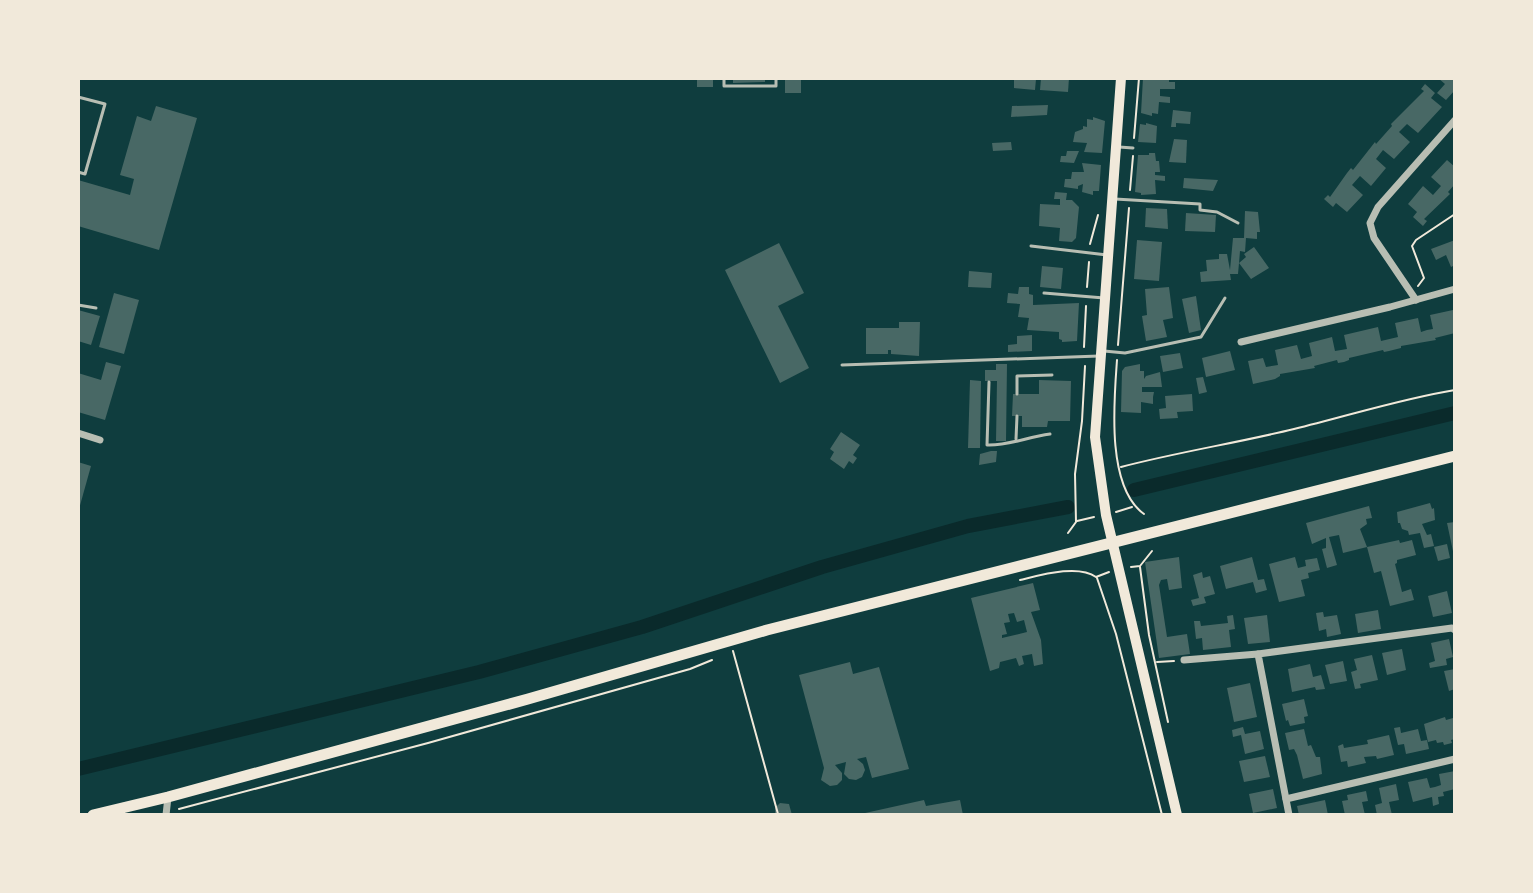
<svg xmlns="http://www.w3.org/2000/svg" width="1533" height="893" viewBox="0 0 1533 893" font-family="'Varela Round',sans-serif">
<rect width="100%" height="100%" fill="#0f3d3e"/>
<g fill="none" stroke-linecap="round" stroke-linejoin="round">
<!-- canal -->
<g stroke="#0a2a2b" stroke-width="14">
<path d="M1134,490l321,-77"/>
<path d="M78,769l401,-97 163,-45 180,-60 146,-41 100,-19"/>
</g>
</g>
<!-- building -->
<g fill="#486865" fill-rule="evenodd">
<rect x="697" y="78" width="16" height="9"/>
<path d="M733,78h32v4l-32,1z"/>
<rect x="785" y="78" width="16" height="15"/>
<path d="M1014,78l22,1 -1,11 -21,-2z"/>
<path d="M1041,78h28l-1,14 -28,-2z"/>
<path d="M1143,78h26v4h6v7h-15v7l10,1v6l-11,-1 -1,12 -6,-1v3l-11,-3z"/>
<path d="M1438,78h17v12l-9,10 -9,-7 8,-9z"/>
<path d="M1425,84l10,9 -4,5 11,9 -24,26 -11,-9 -8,8 11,10 -16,17 -11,-9 -7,9 10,9 -15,18 -11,-10 -8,9 11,10 -16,17 -11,-9 -3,4 -9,-8 4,-4 2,2 17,-24 4,-5 2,2 22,-28 1,2 16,-18 -1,-2 33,-33 -3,-2z"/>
<path d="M1048,105l-1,10 -36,2 1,-11z"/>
<path d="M156,106l41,12 -38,132 -81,-24v-46l52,15 4,-16 -14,-4 17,-59 14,5z"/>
<path d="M1173,110l18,2 -1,12 -14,-1v4h-5z"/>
<path d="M1093,117l12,4 -3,32 -18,-1 3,-9 -14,-1 2,-10 8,-3v-3l4,1v-8l6,1z"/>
<path d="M1146,123l11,3 -1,17 -18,-1 2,-18 6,1z"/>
<path d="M1174,139l13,1 -1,23 -17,-1z"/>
<path d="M1011,142l1,8 -19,1 -1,-8z"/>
<path d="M1067,151h12l-5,12 -14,-1 1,-6h5z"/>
<path d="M1149,153h6l1,8h3l1,11h-5v3l10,1v5l-10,-1 1,14 -15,1v-2l-6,-1 3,-37h11z"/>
<path d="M1447,160l8,7v17l-7,8 2,2 -26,25 3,2 -4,5 -10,-9 4,-5 -9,-8 15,-18 10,9 8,-9 -10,-9z"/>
<path d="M1082,163l19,2 -2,26h-6v4l-11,-3 1,-8 -5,2v3l-14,-2 1,-8h6l1,-7h12z"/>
<path d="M1184,178l34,2 -5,11 -30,-3z"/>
<path d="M1055,192l12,1 -1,7h6l7,7 -3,31 -4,4 -13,-1 1,-13 -21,-2 1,-22 20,1v-6h-6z"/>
<path d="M1146,208l21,1 1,20 -23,-2z"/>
<path d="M1245,211l13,1 2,20h-3v7l-11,-1 -1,14 -5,-1 -1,12 7,-6 -2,-3 10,-7 15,21 -18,11 -12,-16 -1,11h-8l1,6 -30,2 -1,-10 7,-1 -1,-11 13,-1v-5h8l3,16 3,-32h11z"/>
<path d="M1186,213l30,2 -1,17 -30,-1z"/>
<path d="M1137,240l25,2 -3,39 -25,-2z"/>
<path d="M1455,240v25l-4,2 -5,-12 -10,5 -5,-11z"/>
<path d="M779,243l25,50 -26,13 31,62 -29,15 -55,-113z"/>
<path d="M1042,266l21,2 -2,21 -21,-2z"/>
<path d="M969,271l23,2 -1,15 -23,-1z"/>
<path d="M1019,287h10v7l4,1v10l46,-2 -2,38 -15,1v-2l-3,-1v-7l-32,-2 2,-12 -11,-1 2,-13 -13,-1 1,-10 10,1z"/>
<path d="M1169,287l4,31 -10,2 4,17 -21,4 -4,-25 5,-1 -2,-26z"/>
<path d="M114,293l25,7 -15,54 -25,-7z"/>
<path d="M1196,296l5,34 -12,3 -7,-34z"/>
<path d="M78,310l22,6 -9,29 -13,-4z"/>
<path d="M1453,310l2,23 -20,5 1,2 -35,6v2l-12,3 -5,1 -1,-2 -34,8v2l-5,2 -6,1 -1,-3 -23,6 1,2 -35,6v2l-5,3 -22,5 -5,-23 15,-3 3,9 12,-2 -3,-15 22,-5 4,14 11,-3 -3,-13 23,-6 3,14 12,-2 -3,-14 34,-8 3,14 17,-4 -3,-14 23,-5 3,14 6,-2 6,-1 -3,-14z"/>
<path d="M899,322h21l-1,34 -28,-2v-4h-3v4h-22v-26h33z"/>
<path d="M1032,335v16l-24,1v-7l9,-1v-8z"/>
<path d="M1230,351l5,19 -29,7 -4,-19z"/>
<path d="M1180,353l3,15 -20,4 -3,-16z"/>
<path d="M106,362l15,4 -16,54 -27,-8v-39l23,7z"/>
<path d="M996,364h11l-1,77h-10l1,-60h-12v-11h11z"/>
<path d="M1140,364v7h4v8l2,-3 14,-4 2,15h-20v5h12l-1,5v7l-12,-2v11l-20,-1 1,-41 3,-4z"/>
<path d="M1203,377l4,15 -8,2 -3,-16z"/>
<path d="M970,380l11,1 -1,67h-12z"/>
<path d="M1039,380l32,1 -1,40h-22l-1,6h-25v-11h-10l1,-22h26z"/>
<path d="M1192,394l1,17 -16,1 1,6 -18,1 -1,-10 7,-1 -1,-12z"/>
<path d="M841,432l19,13 -7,10 4,3 -4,6 -4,-3 -5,8 -14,-10 4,-7 -4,-3z"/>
<path d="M991,451h6l-1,11 -17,3 1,-11z"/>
<path d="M78,462l13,4 -12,43h-1z"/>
<path d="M1430,503l2,6 2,-1 1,12 -13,4 5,11 4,-1 3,12 -10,2 -4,-15 -11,2 -1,-4 -6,-2 -2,-6h-2l-1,-11z"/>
<path d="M1369,506l3,12 -6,1 1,5 -7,5 7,18 -24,6 -4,-18 -10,2 8,28 -10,3 -5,-19 4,-1v-10l-14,6 -6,-21z"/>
<path d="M1455,522v34h-1l-7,-33z"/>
<path d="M1399,540l1,3 12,-3 4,15 -19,5v3l-2,1 7,28 9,-3 3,11 -24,6 -9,-35 -7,2 -7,-26z"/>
<path d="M1447,544l3,14 -12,3 -4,-14z"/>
<path d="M1179,557l3,31 -13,2 -2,-11 -6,1 -2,5 8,52 20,-3 3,20 -31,4 -14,-96z"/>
<path d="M1252,557l6,23 6,-1 3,11 -11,3 -3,-11 -27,7 -6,-23z"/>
<path d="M1295,557l3,11 8,-2 -1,-6 12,-2 3,12 -12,3 1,5 -8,2 4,16 -26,6 -10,-38z"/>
<path d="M1202,572l1,6 7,-2 5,18 -11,3 2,6 -13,3 -2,-6 8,-2 -6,-23z"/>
<path d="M1033,583l7,27 -9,2 10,28 2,24 -9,2 -2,-12 -10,2 2,8 -5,2 -3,-8 -16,4 -1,6 -9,3 -19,-73zM1014,613l3,9 7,-2 3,12 -25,6v-3l5,-1 -3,-11 6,-1 -2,-8z"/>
<path d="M1447,591l5,22 -19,4 -5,-21z"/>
<path d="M1378,610l3,19 -23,4 -3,-19z"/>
<path d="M1323,612l1,5 13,-2 4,19 -14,3 -1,-8 -7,2 -3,-18z"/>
<path d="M1233,615l2,14 -6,1 2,17 -28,3 -1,-12 -6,1 -2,-18h6l1,5 27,-3 -1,-7z"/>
<path d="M1267,615l3,27 -22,2 -4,-26z"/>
<path d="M1449,639l4,18 -7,2 1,6 -17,3 -1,-5 6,-2 -4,-18z"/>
<path d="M1402,649l4,21 -19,5 -5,-22z"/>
<path d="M1372,655l6,25 -18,4 1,4 -6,1 -4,-17 6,-2 -3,-11z"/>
<path d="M1343,661l4,20 -17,3 -5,-19z"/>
<path d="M850,662l3,12 26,-7 30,102 -37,9 -6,-21 -9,2 6,5 2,6 -3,7 -6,3 -7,-1 -5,-5 2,-12 -11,3 7,8v7l-5,5 -7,1 -9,-6 3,-12 -25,-93z"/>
<path d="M1310,664l3,13 8,-2 4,14 -9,1 -1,-3 -23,5 -4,-23z"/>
<path d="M1455,669v20l-6,2 -5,-20z"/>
<path d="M1250,683l7,34 -23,5 -7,-34z"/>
<path d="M1304,699l4,17 -4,1 1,6 -15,3 -2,-6 -2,1 -4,-17z"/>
<path d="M1445,717l1,3 7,-2 2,21 -4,1 1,3 -8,2 -1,-3 -6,1 -1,-3 -8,2 -4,-18z"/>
<path d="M1243,727l2,7 15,-3 4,18 -19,5 -4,-19 -8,2 -1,-7z"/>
<path d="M1400,727l1,6 17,-4 3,12 6,-1 2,9 -23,5 -2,-10 -6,1 -4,-17z"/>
<path d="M1304,729l4,17 3,-1 5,12h4l2,17 -19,5 -6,-24 -3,-6 -5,1 -4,-17z"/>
<path d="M1389,735l5,20 -17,4 -1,-3 -12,1 2,6 -18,4 -1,-6 -6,1 -3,-16 5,-2 1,4 24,-4 -1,-4z"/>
<path d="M1265,756l5,21 -26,5 -5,-21z"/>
<path d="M1455,771v18l-12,3 1,4 -6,1 1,7 -6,2 -1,-9 -19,5 -5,-20 19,-4 3,10 5,-1 6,-2 -2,-11z"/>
<path d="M1396,784l3,16 -10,2 3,13h-15l-2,-10 7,-2 -3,-15z"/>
<path d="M1273,789l4,19 -24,5 -4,-19z"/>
<path d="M1366,791l2,10 -6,1 3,13h-20l-3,-14 6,-1 -1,-5z"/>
<path d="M924,800l2,6 34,-6 3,15h-107z"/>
<path d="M1325,800l3,15h-29l-2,-9z"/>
<path d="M780,803l9,1 3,11h-17v-7z"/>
</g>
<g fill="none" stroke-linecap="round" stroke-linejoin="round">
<!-- path -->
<g stroke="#f1e9da" stroke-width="2">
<path d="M1134,138l5,-60"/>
<path d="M1130,190l3,-34"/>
<path d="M1090,244l8,-29"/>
<path d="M1418,286l6,-8 -12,-32 4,-6 39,-26"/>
<path d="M1087,287l2,-25"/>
<path d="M1118,345l11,-137"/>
<path d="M1084,347l2,-41"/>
<path d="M1117,360c-3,41 -11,127 27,154"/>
<path d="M1121,467c57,-15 116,-24 173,-38 54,-13 106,-30 161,-39"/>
<path d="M1116,512l16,-5"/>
<path d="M1077,521l17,-4"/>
<path d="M1068,533l8,-11 -1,-48 7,-53 3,-55"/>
<path d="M1131,567l9,-1 12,-15"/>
<path d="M1140,567l9,68 19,87"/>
<path d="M1097,578l19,56 46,181"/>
<path d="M1020,580c21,-5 58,-16 76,-3l13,-5"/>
<path d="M733,651l45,163 -2,1"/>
<path d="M1157,662l17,-1"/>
<path d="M179,809l249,-66 262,-74 22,-9"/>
</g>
<!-- service -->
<g stroke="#b8beb3" stroke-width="3">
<path d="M724,78v8h52v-8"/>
<path d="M78,97l27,7 -20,70 -7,-2"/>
<path d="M1119,147l14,1"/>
<path d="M1115,199l85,5v6l17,2 21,11"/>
<path d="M1031,246l76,9"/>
<path d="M1044,293l60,5"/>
<path d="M78,305l18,3"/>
<path d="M1104,351l21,2 76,-16 24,-39"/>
<path d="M842,365l257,-9"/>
<path d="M989,382l-2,63c21,1 40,-8 63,-11"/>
<path d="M1017,394v-18l35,-1"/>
<path d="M1016,439l1,-23"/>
</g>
<!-- minor -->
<g stroke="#b8beb3" stroke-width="7">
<path d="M1416,300l-42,-62 -4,-15 8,-16 77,-87"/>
<path d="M1241,342l149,-35 65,-18"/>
<path d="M78,433l22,7"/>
<path d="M1184,660l74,-6"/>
<path d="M1286,799l169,-40"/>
<path d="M166,815l2,-18"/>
<path d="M1289,815l-31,-161 194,-26 3,2"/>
</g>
<!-- secondary -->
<path stroke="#f1e9da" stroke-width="10" d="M1121,78l-26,359 11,78 71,300"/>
<!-- primary -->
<path stroke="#f1e9da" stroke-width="11" d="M93,815l75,-18 360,-98 239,-69 688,-174"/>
</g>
<!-- border -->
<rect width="1533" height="893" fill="none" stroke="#f1e9da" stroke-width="160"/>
</svg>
